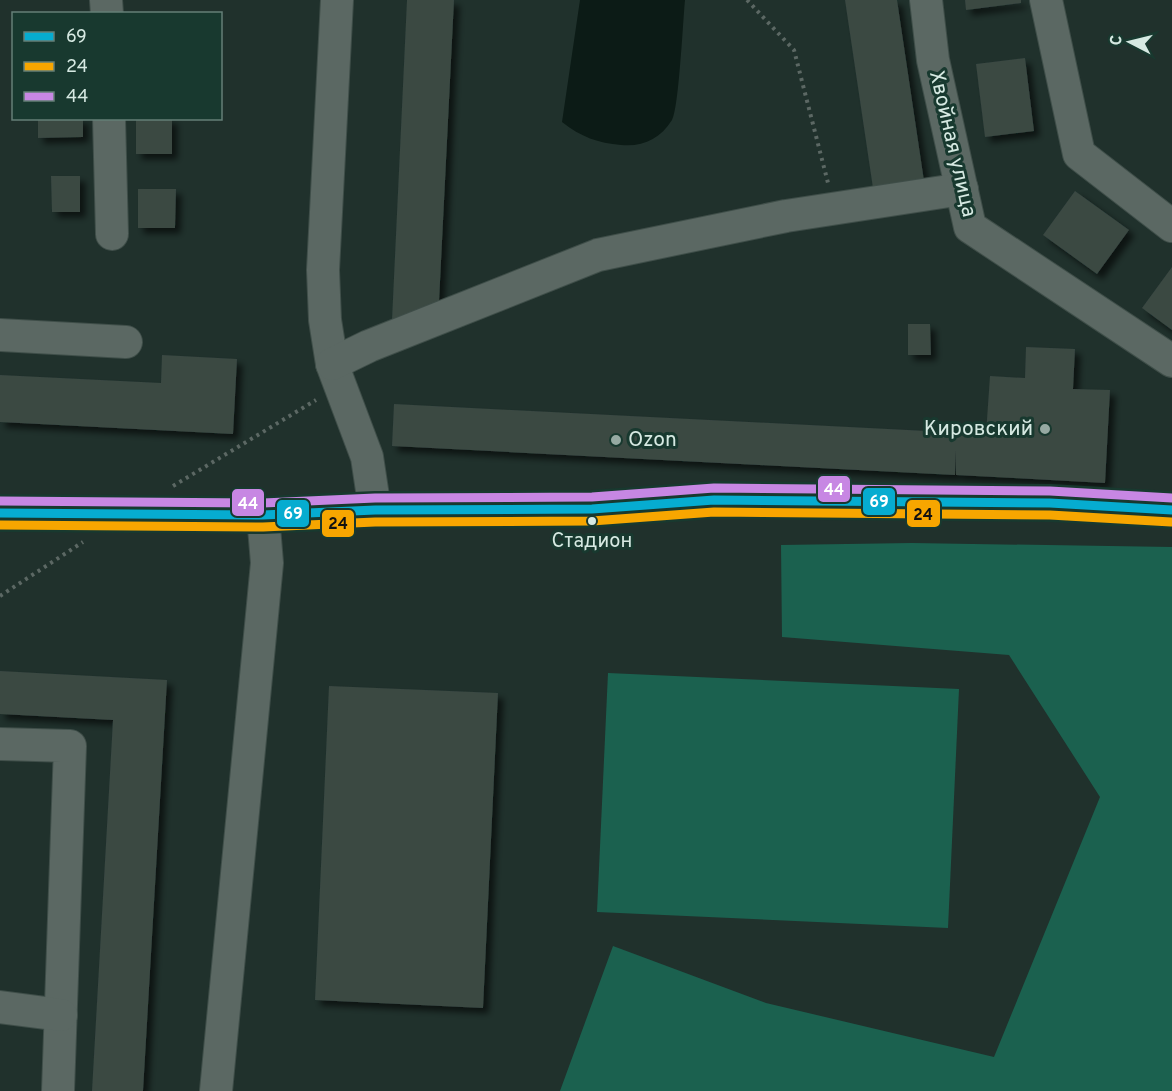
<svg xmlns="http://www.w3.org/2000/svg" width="1172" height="1091" viewBox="0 0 1172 1091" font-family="Overpass,sans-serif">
<defs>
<filter id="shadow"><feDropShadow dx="5.5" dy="5.5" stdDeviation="3" flood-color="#0009"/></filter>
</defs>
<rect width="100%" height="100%" fill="#20312c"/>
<!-- green -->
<g fill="#1b614f">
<path d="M912,543l260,4v544h-612l53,-145 153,57 228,54 106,-260 -91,-142 -227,-18 -1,-92z"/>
<path d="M608,673l351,16 -11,239 -351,-16z"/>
</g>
<!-- water -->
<path fill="#0c1b16" d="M580,0h105c-2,20 -6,108 -13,120 -12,19 -29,27 -51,25 -23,-2 -40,-8 -59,-23z"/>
<!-- building -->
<g fill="#3a4843" filter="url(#shadow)">
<path d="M407,0h47l-16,322 -46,-2z"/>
<path d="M845,0h52l27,181 -51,7z"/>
<path d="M965,0h56v3l-55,7z"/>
<path d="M1025,58l9,73 -49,6 -9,-73z"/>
<path d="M38,118h45v19l-45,1z"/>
<rect x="136" y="118" width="36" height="36"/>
<path d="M51,176h29v36h-28z"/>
<path d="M138,189h38l-1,39h-37z"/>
<path d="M1075,191l54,39 -32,44 -54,-39z"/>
<path d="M1172,267v63l-30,-22z"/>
<path d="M908,324h22l1,31h-23z"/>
<path d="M1026,347l49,2 -2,40 37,1 -5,93 -149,-8v-25l-1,25 -563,-29 2,-42 592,30 4,-58 35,2z"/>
<path d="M162,355l75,4 -4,75 -233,-12v-47l161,8z"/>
<path d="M0,671l167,9 -24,411h-51l21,-371 -113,-6z"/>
<path d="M329,686l169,7 -15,315 -168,-8z"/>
</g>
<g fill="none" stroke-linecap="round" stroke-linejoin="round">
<!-- minor casing -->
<g stroke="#3f4e49" stroke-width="34">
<g id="minor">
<path d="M106,0l1,14"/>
<path d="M337,0l-14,270 2,50 7,44 35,93 8,53"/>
<path d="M926,0l7,60 37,167 202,134"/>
<path d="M1046,0l33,154 93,72"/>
<path d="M109,118l3,116"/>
<path d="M0,335l126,7"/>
<path d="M332,364l37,-18 229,-91 188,-39 176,-27"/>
<path d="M0,513l263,2 112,-5 217,-1 122,-9 336,3 122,7"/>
<path d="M0,744l70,2 -12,345"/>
<path d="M0,1007l61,8"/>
<path d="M216,1091l51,-528 -4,-48"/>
</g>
</g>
<!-- path -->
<g stroke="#5c6864" stroke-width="4" stroke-dasharray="3 4.5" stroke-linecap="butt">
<path d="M747,0l47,50 34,133"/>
<path d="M173,486l143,-86"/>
<path d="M0,596l83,-54"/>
</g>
<!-- minor -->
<use href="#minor" stroke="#5b6863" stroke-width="32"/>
<!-- bus-1 casing -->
<g stroke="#18392f" stroke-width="14">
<path id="bus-1" d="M0,513l263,2 112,-5 217,-1 122,-9 336,3 122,7"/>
</g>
<!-- bus-2 casing -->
<g stroke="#18392f" stroke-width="14">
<path id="bus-2" d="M0,525l263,2 112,-5 217,-1 122,-9 336,3 121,7"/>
</g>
<!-- bus-3 casing -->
<g stroke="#18392f" stroke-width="14">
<path id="bus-3" d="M0,501l263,2 112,-5 217,-1 122,-9 336,3 122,7"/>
</g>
<!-- bus-1 -->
<use href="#bus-1" stroke="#06acd0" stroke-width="9"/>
<!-- bus-2 -->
<use href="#bus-2" stroke="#f7a600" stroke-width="9"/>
<!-- bus-3 -->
<use href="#bus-3" stroke="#c787e3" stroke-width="9"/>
</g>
<!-- markers -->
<g fill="#96a9a2" stroke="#18392f" stroke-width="2">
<circle cx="1045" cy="429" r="6"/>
<circle cx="616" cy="440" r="6"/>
</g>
<circle fill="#d6e9e2" stroke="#18392f" stroke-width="2" cx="592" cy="521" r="5"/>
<g text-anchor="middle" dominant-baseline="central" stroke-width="6" stroke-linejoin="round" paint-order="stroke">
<!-- bus labels -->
<g font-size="20" fill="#d6e9e2" stroke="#18392f">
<text x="592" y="542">Стадион</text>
</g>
<!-- street labels -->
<g font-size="21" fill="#d6e9e2" stroke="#18392f">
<text transform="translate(952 144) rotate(77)">Хвойная улица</text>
</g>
<!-- poi labels -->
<g font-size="21" fill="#d6e9e2" stroke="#18392f" text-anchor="end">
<text x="1033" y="429">Кировский</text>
<text x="628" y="440" text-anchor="start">Ozon</text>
</g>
</g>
<g stroke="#18392f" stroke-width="2">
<rect x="817" y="475" width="34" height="28" rx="6" fill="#c787e3"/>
<rect x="862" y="487" width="34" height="29" rx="6" fill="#06acd0"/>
<rect x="231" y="488" width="34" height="29" rx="6" fill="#c787e3"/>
<rect x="276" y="499" width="34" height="29" rx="6" fill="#06acd0"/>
<rect x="906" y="499" width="35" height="29" rx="6" fill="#f7a600"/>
<rect x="321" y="509" width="34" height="29" rx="6" fill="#f7a600"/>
</g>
<g font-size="16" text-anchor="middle" font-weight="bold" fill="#fff">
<text x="834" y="495">44</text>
<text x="879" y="507">69</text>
<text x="248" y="509">44</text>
<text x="293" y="519">69</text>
</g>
<g font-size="16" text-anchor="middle" font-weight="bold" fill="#111">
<text x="923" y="520">24</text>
<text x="338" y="529">24</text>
</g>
<!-- legend -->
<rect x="12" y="12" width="210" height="108" fill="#18392f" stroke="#647f77" stroke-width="1.5"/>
<rect x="24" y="32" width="30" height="9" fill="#06acd0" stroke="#647f77" stroke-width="1.5"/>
<text x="66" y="42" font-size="18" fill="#d6e9e2">69</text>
<rect x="24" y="62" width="30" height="9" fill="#f7a600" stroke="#647f77" stroke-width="1.5"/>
<text x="66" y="72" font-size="18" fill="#d6e9e2">24</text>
<rect x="24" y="92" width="30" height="9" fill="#c787e3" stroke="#647f77" stroke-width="1.5"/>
<text x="66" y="102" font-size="18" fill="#d6e9e2">44</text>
<!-- north arrow -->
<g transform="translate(1130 42) rotate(277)" stroke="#18392f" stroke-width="4.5" paint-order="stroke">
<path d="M0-4.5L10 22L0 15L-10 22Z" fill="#d6e9e2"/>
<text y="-9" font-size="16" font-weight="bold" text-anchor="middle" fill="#d6e9e2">С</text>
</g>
</svg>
